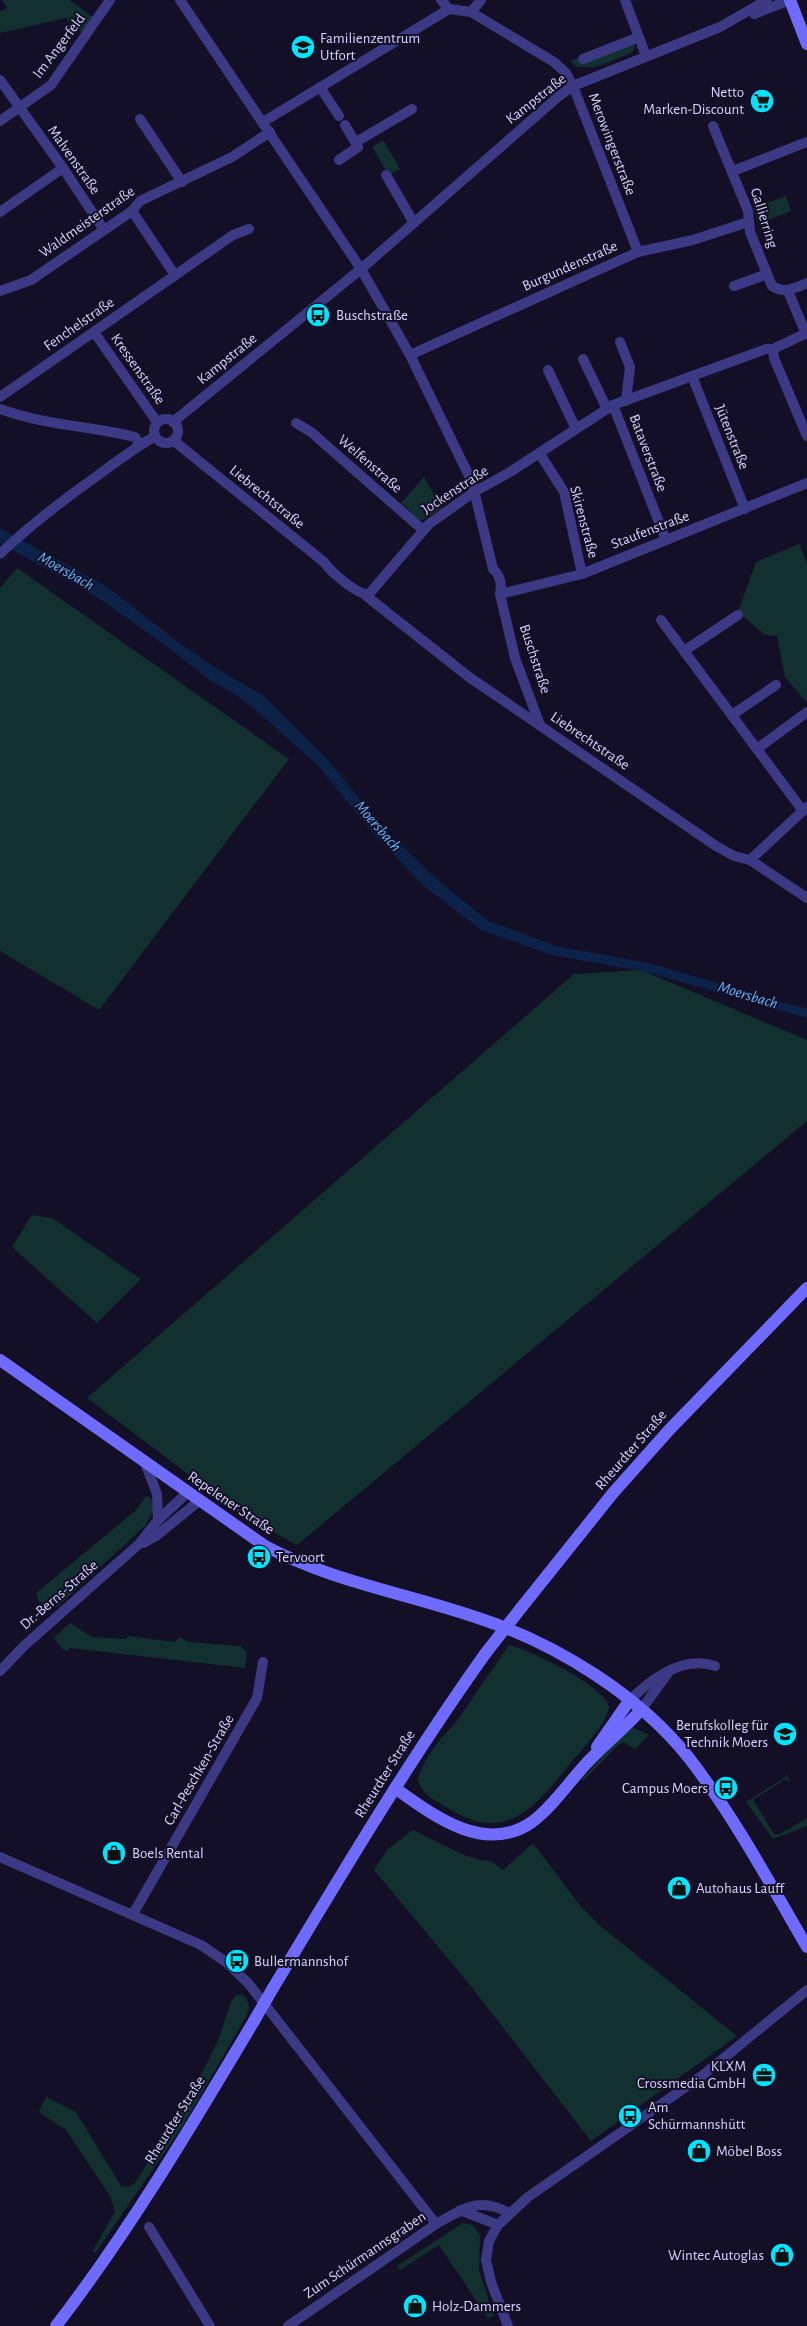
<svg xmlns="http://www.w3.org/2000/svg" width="807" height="2326" viewBox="0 0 807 2326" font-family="'Alegreya Sans',sans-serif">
<rect width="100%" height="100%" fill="#130f26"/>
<!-- green -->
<g fill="#12302f">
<path d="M2,0h67l24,17 -11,16 -8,-11 -3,2 -5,-6 -66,15v-21l7,-4z"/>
<path d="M634,42l1,6 -4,5c-18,7 -39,20 -58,12l-2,-5 7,-2 4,5z"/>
<path d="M383,140l17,29 -11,6 -17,-28z"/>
<path d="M786,196l5,15 -32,13 -6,-16z"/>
<path d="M424,477l18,31 -19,12h-4l-18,-17z"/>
<path d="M799,544l8,20v139l-22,-26 -8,-41 -12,-1 -27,-23 18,-50z"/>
<path d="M17,568l272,191 -190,251 -99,-59v-363z"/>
<path d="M641,970l166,70v81l-510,424 -52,-28 -158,-119 487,-424z"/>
<path d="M32,1215l20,3 89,61 -44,44 -85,-76z"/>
<path d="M146,1496l5,2 3,12 -9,16 -88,81 -18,-5 -3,-9 99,-82z"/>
<path d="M70,1623l22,14 34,2 2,-3 47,6 5,-5 8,5 53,4 6,7 -2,15 -175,-20 -3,3 -5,-2 -8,-11z"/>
<path d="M509,1645c19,4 98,42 100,62 -4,19 -23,38 -36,53 -36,45 -66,87 -127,47 -11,-7 -27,-14 -28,-29 7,-20 20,-39 36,-53z"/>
<path d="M633,1727l16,8 -14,14 -11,-7 -6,3 -34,35h-3l39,-42z"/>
<path d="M785,1772l6,11 -5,-4 -33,21 21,34h6l27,-16v8l-34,13 -27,-37 40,-25z"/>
<path d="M413,1830l51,25 15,5 12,1 12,9 30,-27 45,60 20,21 139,112 -146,105 -121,-156 -96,-115 14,-21z"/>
<path d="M236,1995h6l5,4 2,9 -3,9 -64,110 -86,125h-4l23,-40 -5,-16 -44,-66 -27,-18 7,-15 30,15 45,74 7,1 7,-4 62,-101 21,-41 13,-39z"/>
<path d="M463,2223l10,2 7,10 -1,35 15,46 -6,2 -49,-73 -39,25 -3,-4z"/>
</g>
<!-- water -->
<path fill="#0c2248" d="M0,528l106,58 72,56 41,28 45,26 62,62 56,68 51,50 55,45 68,25 93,17 158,46v9l-160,-46 -95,-17 -71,-25 -58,-45 -49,-51 -56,-68 -63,-57 -22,-16 -22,-12 -38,-30 -76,-54 -97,-54z"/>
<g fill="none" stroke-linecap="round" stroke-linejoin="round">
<!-- minor -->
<g stroke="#3d3a85" stroke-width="10">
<path d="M180,0l181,269 49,86 62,127 21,87c7,6 9,15 7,25l15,64 25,67"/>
<path d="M441,0l8,9 22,3 83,50 12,11 7,13 65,166"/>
<path d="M625,0l21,56"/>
<path d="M471,12l10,-12"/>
<path d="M754,14l36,-14"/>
<path d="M583,59l56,-22"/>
<path d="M0,80l63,88 41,62"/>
<path d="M320,87l19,29"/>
<path d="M140,119l42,63"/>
<path d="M0,121l51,-36 59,-85"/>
<path d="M263,122l186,-113"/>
<path d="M713,126l35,85 2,21 22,54c12,8 23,2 35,-3"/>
<path d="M356,142l56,-33"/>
<path d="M339,160l19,-13 -13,-22"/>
<path d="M733,171l74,-29"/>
<path d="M386,175l28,48"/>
<path d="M132,211l43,64"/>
<path d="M0,212l63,-44"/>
<path d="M734,286l33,-12"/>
<path d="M0,291l31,-11 101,-69 8,-10 92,-44 38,-25"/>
<path d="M788,291l18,43"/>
<path d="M94,332l63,90"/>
<path d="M620,342l10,25 -4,34"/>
<path d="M773,349l1,9 33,78"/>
<path d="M410,355l228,-103 55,-12 55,-18"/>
<path d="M583,359l24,50"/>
<path d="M548,370l28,59"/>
<path d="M692,376l53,133"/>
<path d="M0,397l233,-162 16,-6"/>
<path d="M613,405l53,135"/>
<path d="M0,409c44,16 90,17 135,28l5,8"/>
<circle cx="166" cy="431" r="12"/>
<path d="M173,422l188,-153 198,-173 14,-10 147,-59 47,-27"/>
<path d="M296,423l15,9 112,98"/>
<path d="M174,441l150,121c6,9 34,34 45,32l60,-70 45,-32 36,-20 103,-67 153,-56h7l34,-16"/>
<path d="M540,454l24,38 18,82"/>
<path d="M0,554c30,-29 63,-54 97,-78 19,-14 37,-28 57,-39"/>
<path d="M500,594l82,-20 225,-91"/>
<path d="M365,595l104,82 247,169 18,10 16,4 57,38"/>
<path d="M661,620l142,191"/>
<path d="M684,651l54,-36"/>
<path d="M732,715l44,-30"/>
<path d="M757,749l50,-37"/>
<path d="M750,860l57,-53"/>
<path d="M145,1463l12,31 1,26"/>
<path d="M143,1543l13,-7 43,-35"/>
<path d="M0,1671l25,-26 114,-101 19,-24 29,-27"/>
<path d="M629,1701c22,-22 54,-46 86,-35"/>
<path d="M641,1710l27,-37"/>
<path d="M0,1857l201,88 25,17 22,21 188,241"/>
<path d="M133,1914l124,-216 6,-36"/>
<path d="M460,2210l38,15"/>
<path d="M149,2227l61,99"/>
<path d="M288,2326l148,-102c27,-15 43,-28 73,-11"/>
<path d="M508,2326l-17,-44 -5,-22 3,-19 9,-16 30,-28 175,-122 104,-85"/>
</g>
<!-- secondary -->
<g stroke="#6f6bff" stroke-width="12">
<path d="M790,0l17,44"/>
<path d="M0,1360l265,186c70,37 146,48 219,74 74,25 156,76 205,138 44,57 82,127 118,189"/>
<path d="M521,1608l92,-115 57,-64 137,-141"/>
<path d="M597,1747l32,-46"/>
<path d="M395,1788c39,28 90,67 137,34 20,-15 35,-37 52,-56 18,-20 39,-36 57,-56"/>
<path d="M273,1988c68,-113 135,-226 212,-334"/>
<path d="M56,2326c74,-96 136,-201 198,-305"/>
</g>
<!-- secondary-bridge -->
<g stroke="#6f6bff" stroke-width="12">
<path d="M485,1654l36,-46"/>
<path d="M254,2021l19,-33"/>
</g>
</g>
<!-- icons -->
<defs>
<g id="school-disc" transform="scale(1.25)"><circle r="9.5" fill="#00e5ff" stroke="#130f26"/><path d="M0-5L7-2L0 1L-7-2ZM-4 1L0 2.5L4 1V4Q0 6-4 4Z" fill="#111"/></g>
<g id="supermarket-disc" transform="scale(1.25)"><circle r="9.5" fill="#00e5ff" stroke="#130f26"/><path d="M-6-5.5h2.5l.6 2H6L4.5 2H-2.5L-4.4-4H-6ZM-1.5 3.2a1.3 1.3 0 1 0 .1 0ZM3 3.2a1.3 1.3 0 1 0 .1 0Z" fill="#111"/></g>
<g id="bus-disc" transform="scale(1.25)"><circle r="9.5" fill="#00e5ff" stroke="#130f26"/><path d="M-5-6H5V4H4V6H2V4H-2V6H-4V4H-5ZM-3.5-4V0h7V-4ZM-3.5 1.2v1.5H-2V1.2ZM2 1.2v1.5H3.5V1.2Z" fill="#111"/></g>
<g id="university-disc" transform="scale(1.25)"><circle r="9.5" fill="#00e5ff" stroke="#130f26"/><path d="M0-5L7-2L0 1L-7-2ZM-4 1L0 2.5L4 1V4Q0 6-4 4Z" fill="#111"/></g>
<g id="shop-disc" transform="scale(1.25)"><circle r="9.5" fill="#00e5ff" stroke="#130f26"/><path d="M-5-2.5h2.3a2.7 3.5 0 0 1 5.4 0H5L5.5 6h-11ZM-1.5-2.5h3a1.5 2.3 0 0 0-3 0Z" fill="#111"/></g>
<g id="office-disc" transform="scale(1.25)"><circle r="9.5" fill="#00e5ff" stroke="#130f26"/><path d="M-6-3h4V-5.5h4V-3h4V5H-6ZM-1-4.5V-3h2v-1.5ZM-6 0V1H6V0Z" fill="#111"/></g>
</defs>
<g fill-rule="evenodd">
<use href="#school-disc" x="303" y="47"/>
<use href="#supermarket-disc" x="762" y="101"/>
<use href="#bus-disc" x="318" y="315"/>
<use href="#bus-disc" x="259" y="1557"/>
<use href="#university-disc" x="785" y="1734"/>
<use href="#bus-disc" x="726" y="1788"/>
<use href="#shop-disc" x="114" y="1853"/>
<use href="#shop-disc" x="679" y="1888"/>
<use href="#bus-disc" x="237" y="1961"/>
<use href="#office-disc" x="764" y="2075"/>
<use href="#bus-disc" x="630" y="2116"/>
<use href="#shop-disc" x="699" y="2151"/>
<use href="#shop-disc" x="782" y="2255"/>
<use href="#shop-disc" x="415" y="2306"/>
</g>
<g text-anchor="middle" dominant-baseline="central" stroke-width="4" stroke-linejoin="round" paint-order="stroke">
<!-- poi labels -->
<g font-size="15" fill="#d9d4ff" stroke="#130f26" text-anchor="start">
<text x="320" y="38">Familienzentrum<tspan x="320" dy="17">Utfort</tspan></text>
<text x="744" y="92" text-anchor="end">Netto<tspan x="744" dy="17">Marken-Discount</tspan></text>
<text x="336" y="315">Buschstraße</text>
<text x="276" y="1557">Tervoort</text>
<text x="768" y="1725" text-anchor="end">Berufskolleg für<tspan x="768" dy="17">Technik Moers</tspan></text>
<text x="708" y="1788" text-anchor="end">Campus Moers</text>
<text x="132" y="1853">Boels Rental</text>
<text x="696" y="1888">Autohaus Lauff</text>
<text x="254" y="1961">Bullermannshof</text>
<text x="746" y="2066" text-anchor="end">KLXM<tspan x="746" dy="17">Crossmedia GmbH</tspan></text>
<text x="648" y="2107">Am<tspan x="648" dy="17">Schürmannshütt</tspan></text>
<text x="716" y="2151">Möbel Boss</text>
<text x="764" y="2255" text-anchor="end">Wintec Autoglas</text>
<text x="432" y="2306">Holz-Dammers</text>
</g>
<!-- street labels -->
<g font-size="15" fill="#d9d4ff" stroke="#130f26">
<text transform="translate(59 46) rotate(-53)">Im Angerfeld</text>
<text transform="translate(536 99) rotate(-38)">Kampstraße</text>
<text transform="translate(612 144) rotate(69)">Merowingerstraße</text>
<text transform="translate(74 160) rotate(55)">Malvenstraße</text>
<text transform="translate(764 218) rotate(73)">Gallierring</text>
<text transform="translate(87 222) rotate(-35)">Waldmeisterstraße</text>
<text transform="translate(570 266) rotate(-24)">Burgundenstraße</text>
<text transform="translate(79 324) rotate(-35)">Fenchelstraße</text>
<text transform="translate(227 359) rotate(-39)">Kampstraße</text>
<text transform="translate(138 369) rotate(55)">Kressenstraße</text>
<text transform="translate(732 437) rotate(68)">Jütenstraße</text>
<text transform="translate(648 453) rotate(69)">Bataverstraße</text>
<text transform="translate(370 464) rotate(41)">Welfenstraße</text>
<text transform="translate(455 490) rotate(-33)">Jockenstraße</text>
<text transform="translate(267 497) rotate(39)">Liebrechtstraße</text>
<text transform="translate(584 522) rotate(75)">Skirenstraße</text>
<text transform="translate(650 530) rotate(-21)">Staufenstraße</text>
<text transform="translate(535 659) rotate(72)">Buschstraße</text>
<text transform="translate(590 741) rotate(34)">Liebrechtstraße</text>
<text transform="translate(631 1450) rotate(-49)">Rheurdter Straße</text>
<text transform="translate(231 1503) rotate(34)">Repelener Straße</text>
<text transform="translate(59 1595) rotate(-41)">Dr.-Berns-Straße</text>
<text transform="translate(199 1770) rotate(-60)">Carl-Peschken-Straße</text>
<text transform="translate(385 1774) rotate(-58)">Rheurdter Straße</text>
<text transform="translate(175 2120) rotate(-58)">Rheurdter Straße</text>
<text transform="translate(365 2255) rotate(-34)">Zum Schürmannsgraben</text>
</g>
<!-- water labels -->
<g font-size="16" font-style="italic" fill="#62b6ff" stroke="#130f26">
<text transform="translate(66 571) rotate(30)">Moersbach</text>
<text transform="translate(378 826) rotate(49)">Moersbach</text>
<text transform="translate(748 995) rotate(17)">Moersbach</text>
</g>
</g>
</svg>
